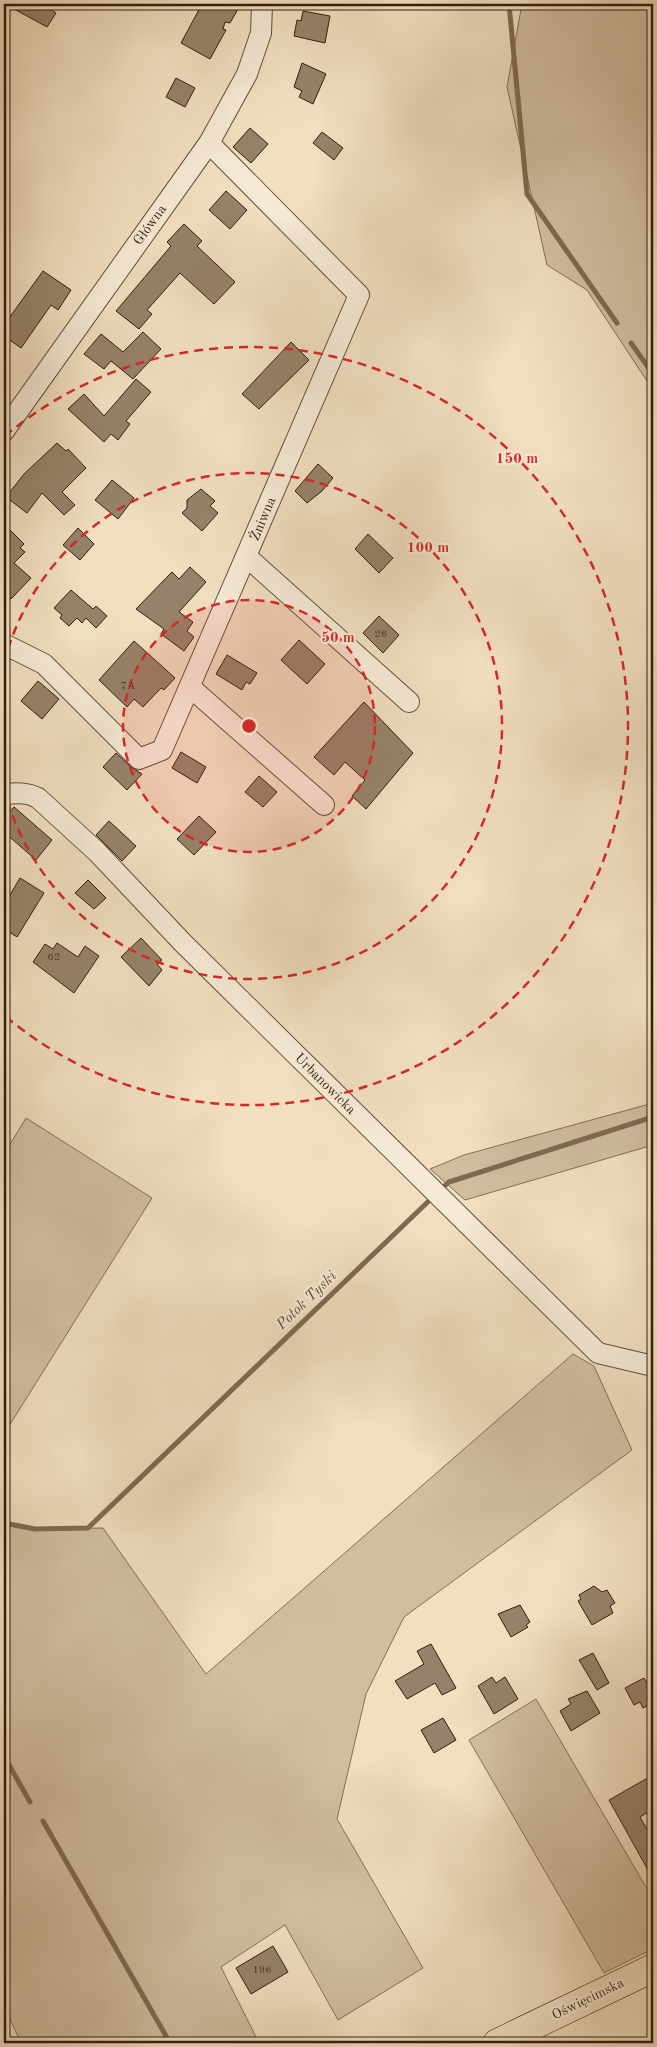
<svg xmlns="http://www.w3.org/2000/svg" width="657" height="2047" viewBox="0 0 657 2047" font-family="'Old Standard TT',serif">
<rect width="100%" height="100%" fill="#f1dfc0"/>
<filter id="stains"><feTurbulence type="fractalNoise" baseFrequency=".004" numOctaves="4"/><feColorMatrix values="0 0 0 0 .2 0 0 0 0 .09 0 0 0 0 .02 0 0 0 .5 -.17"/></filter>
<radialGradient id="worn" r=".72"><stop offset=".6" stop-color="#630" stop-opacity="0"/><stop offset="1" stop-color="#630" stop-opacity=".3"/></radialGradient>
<!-- green -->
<g fill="#d1bea1" stroke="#826e56">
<path d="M522,4h131v386l-66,-100 -40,-25 -40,-178z"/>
<path d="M653,1103v42l-188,55 -35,-31 34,-14z"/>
<path d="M26,1118l126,80 -148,236v-280z"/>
<path d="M573,1354l21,12 38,84 -228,167 -38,77 -29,125 86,149 -85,52 -53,-95 -64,42 38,76h-238l-17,-37v-483l31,6 68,-1 103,146z"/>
<path d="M536,1699l117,200v50l-49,24 -135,-233z"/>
</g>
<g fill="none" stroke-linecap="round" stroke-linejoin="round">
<!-- stream -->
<g stroke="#7e6a53" stroke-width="5">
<path d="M509,4l18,190 90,129"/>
<path d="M631,343l22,31"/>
<path d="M440,1190l9,-8 204,-65"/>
<path d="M4,1523l31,6 53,-1 346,-332"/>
<path d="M4,1756l26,46"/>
<path d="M43,1821l127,222"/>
</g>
</g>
<!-- building -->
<g fill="#96826a" stroke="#331d0c">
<path d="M5,4h37l14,9 -9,14z"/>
<path d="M202,4h39l-11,19 -5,-1 -2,7 3,1 -16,29 -29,-16z"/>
<path d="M303,11l27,5 -5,27 -31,-7 3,-16 4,1z"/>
<path d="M302,63l24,11 -13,30 -14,-7 3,-6 -8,-4z"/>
<path d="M176,78l19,10 -10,19 -19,-10z"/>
<path d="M250,128l18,16 -17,19 -18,-16z"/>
<path d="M322,132l21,16 -9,12 -21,-17z"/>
<path d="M226,191l21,19 -17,19 -21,-19z"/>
<path d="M184,224l18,17 -5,5 38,36 -21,22 -34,-31 -33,37 5,4 -13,15 -23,-18 55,-65 -4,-4z"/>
<path d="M43,271l28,19 -13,20 -7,-5 -30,43 -17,-12v-11z"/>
<path d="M143,332l18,17 -28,30 -22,-18 -7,8 -20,-15 17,-20 22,18z"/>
<path d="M291,342l18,18 -50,49 -17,-15z"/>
<path d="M136,379l15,13 -25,29 4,3 -12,16 -7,-6 -7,8 -36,-33 16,-15 20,22z"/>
<path d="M57,443l9,8 2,-2 18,19 -24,24 13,13 -11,10 -22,-22 -15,20 -21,-16 18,-23z"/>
<path d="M318,464l15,14 -11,13 -15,12 -12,-12z"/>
<path d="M112,480l22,18 -16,21 -23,-19z"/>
<path d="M201,489l14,12 -5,5 8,7 -16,18 -20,-18 5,-5v-8z"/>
<path d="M4,524l20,20 -4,4 5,4 -11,11 17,15 -20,21 -7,-7z"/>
<path d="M78,528l16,16 -14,16 -17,-15z"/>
<path d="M368,534l25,24 -14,15 -24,-24z"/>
<path d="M190,567l16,15 -27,30 14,10 -6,9 7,6 -10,14 -23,-17 3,-5 -28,-20 36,-37 7,7z"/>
<path d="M71,590l22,19 3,-3 11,10 -11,12 -10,-10 -4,5 -5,-5 -8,8 -9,-8 2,-3 -8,-7z"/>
<path d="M379,616l20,19 -16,18 -20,-20z"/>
<path d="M299,640l26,24 -18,20 -26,-24z"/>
<path d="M134,641l41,37 -11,12 -3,-2 -18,19 -9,-8 -7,8 -28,-27z"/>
<path d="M227,655l30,18 -7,11 -4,-2 -4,8 -26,-16z"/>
<path d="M38,681l21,18 -17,20 -21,-18z"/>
<path d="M364,702l49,51 -47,56 -14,-13 13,-16 -20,-18 -11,13 -20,-18z"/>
<path d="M181,752l25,15 -9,16 -25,-15z"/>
<path d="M116,753l15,14 11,7 -15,16 -24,-23z"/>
<path d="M259,776l18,16 -14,15 -18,-15z"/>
<path d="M14,807l38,33 -16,20 -32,-28v-13z"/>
<path d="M199,816l17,16 -22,23 -17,-16z"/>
<path d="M109,821l27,25 -14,15 -26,-26z"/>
<path d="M20,878l24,15 -27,44 -13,-8v-24z"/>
<path d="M88,880l18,18 -12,11 -19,-16z"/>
<path d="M141,938l21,22 -5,4 5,6 -13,16 -28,-29z"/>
<path d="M57,943l21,14 7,-11 14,10 -25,37 -41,-31 12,-18 8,5z"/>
<path d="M594,1586l8,6 5,-2 8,13 -5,3 3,7 -21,12 -14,-24 3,-2 -2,-4z"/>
<path d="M520,1605l10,17 -4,3 2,2 -17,10 -13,-23z"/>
<path d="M431,1644l25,44 -14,7 -7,-12 -28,16 -12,-18 29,-17 -7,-13z"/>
<path d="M593,1653l16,30 -12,7 -18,-30z"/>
<path d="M492,1677l4,6 9,-6 13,22 -24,15 -16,-28z"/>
<path d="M644,1678l9,15v10l-10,5 -3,-6 -6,3 -9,-17z"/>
<path d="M587,1691l13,22 -29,18 -11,-20 11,-7 -3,-5z"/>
<path d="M443,1718l13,22 -22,13 -13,-23z"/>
<path d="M653,1775v34l-13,8 13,23v39l-44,-79z"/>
<path d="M273,1946l15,26 -37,22 -15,-26z"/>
</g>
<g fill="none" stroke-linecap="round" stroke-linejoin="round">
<!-- minor casing -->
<g stroke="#624e39" stroke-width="22">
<g id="minor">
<path d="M4,431l205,-288 38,-69 14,-41 1,-29"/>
<path d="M247,557l162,145"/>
<path d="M4,644l40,20 95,95 23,-9 197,-455 -150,-152"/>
<path d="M190,687l134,118"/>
<path d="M4,794c12,-1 23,-2 34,4l59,54 86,91 415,410 55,13"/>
</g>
</g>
<!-- trunk casing -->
<g stroke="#331d0c" stroke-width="29">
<path id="trunk" d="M497,2043l156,-75"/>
</g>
<!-- minor -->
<use href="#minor" stroke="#f6ead6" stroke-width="20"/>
<!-- trunk -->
<use href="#trunk" stroke="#f1dfc0" stroke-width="28"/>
</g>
<!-- distance rings -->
<circle cx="249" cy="726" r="126" fill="#d62828" fill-opacity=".12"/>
<g fill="none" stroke="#d62828" stroke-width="2.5" stroke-dasharray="9 6">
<circle cx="249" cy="726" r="126"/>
<path d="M4 663A253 253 0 1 1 4 789"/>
<path d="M5 436A379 379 0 1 1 5 1016"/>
</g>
<g text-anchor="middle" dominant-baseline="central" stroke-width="4.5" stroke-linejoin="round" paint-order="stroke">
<!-- number labels -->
<g font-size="11" fill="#4c3624">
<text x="381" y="634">26</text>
<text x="128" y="686">7A</text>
<text x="54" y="957">62</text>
<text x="262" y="1970">196</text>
</g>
<!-- street labels -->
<g font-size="14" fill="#331d0c" stroke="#f6ead6">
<text transform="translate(150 225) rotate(-54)">Główna</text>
<text transform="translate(263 519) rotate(-67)">Żniwna</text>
<text transform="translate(325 1084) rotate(45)">Urbanowicka</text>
<text transform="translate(588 1999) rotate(-26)">Oświęcimska</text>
</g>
<!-- water labels -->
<g font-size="15" font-style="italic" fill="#5f4a36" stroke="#f6ead6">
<text transform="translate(307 1301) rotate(-44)">Potok Tyski</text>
</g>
</g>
<circle cx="249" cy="726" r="8" fill="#d62828" stroke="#f6ead6" stroke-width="2.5"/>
<g font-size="15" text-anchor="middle" font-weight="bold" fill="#d62828" stroke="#f6ead6" stroke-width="4.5" stroke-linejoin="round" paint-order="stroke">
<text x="517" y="463">150 m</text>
<text x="428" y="552">100 m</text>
<text x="338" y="642">50 m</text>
</g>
<!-- margin -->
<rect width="657" height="2047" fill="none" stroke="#f1dfc0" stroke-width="20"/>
<rect x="5" y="5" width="647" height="2037" fill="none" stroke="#331d0c" stroke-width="2.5"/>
<rect x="10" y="10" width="637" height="2027" fill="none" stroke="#331d0c"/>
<rect width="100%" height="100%" filter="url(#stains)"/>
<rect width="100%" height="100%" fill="url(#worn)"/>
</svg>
